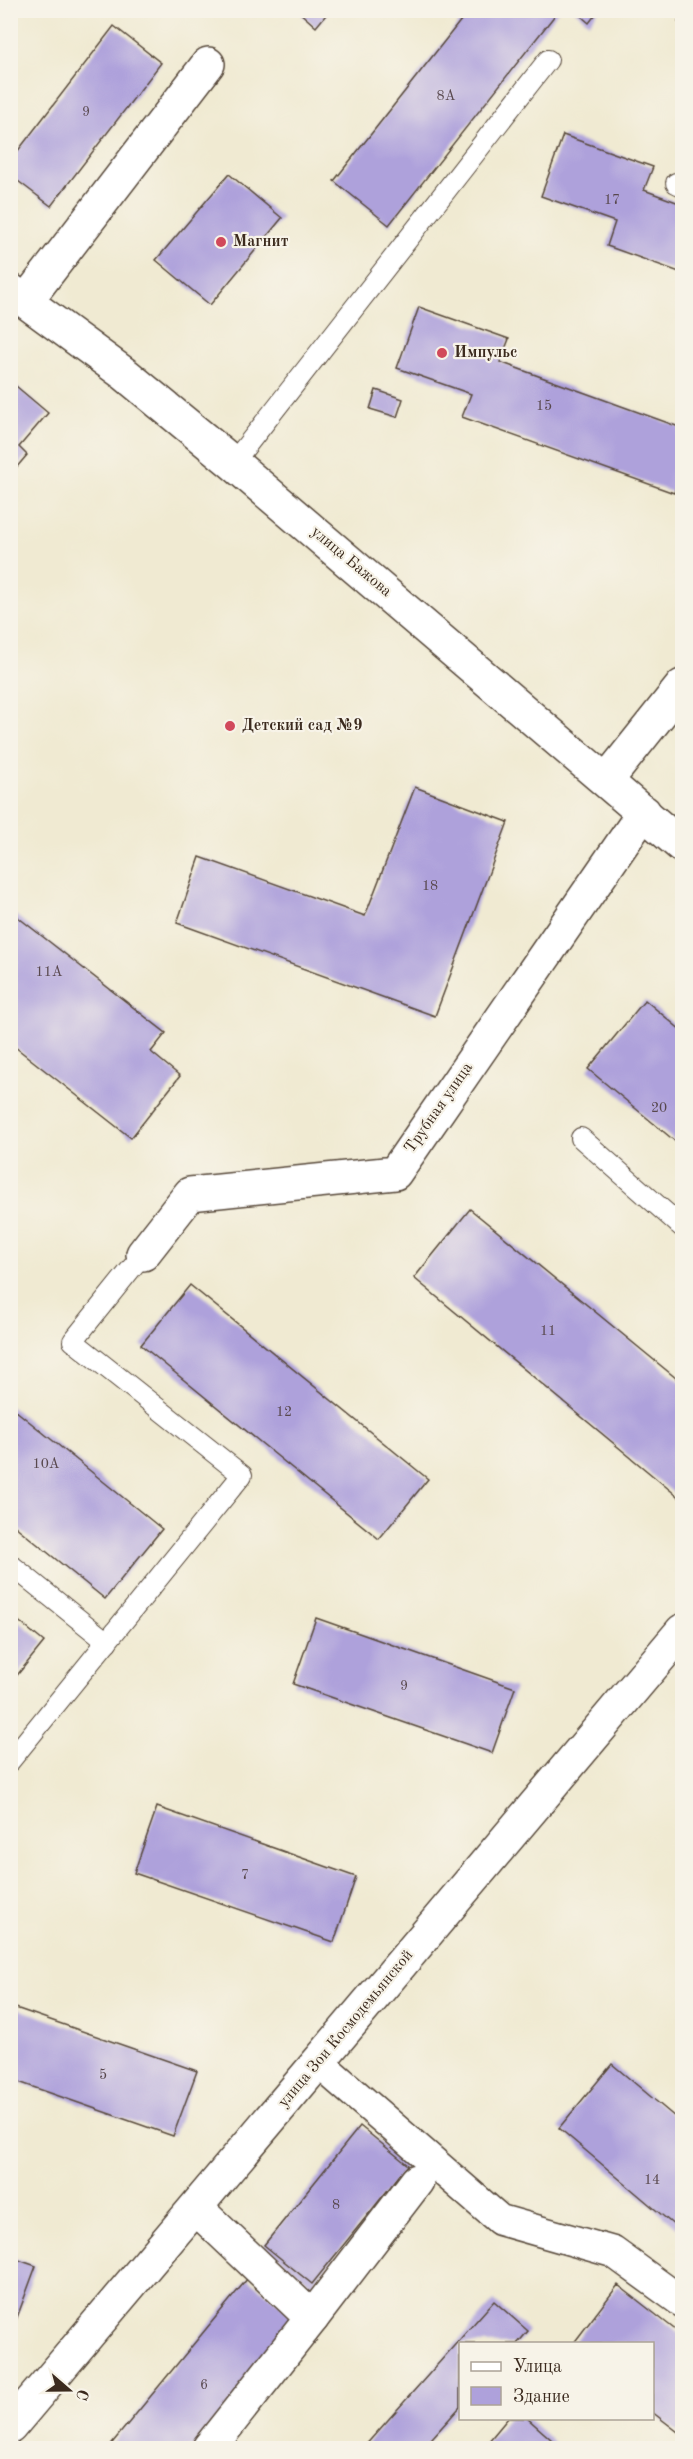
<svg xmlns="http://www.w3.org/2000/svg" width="693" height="2459" viewBox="0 0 693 2459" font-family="'Old Standard TT',serif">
<rect width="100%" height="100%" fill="#f7f3e8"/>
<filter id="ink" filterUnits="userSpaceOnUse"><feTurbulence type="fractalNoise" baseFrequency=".0167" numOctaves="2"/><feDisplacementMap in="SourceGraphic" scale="12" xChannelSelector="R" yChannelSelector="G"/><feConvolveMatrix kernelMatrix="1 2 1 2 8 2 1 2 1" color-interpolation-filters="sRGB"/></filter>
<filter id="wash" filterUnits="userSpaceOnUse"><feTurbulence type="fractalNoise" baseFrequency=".008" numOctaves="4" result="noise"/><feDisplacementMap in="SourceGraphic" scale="24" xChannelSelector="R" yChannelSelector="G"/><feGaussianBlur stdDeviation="1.35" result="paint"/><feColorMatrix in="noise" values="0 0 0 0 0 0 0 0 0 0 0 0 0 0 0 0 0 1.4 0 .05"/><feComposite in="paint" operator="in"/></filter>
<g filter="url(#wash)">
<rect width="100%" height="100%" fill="#f0ead2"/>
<g id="blocks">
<!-- building -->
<g fill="#aea1db">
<path d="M297,10h33l-14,17z"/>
<path d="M469,10h90l-170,215 -55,-44z"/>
<path d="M574,10h25l-10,13z"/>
<path d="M682,10v13l-4,-1z"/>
<path d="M114,26l47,37 -110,143 -41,-31v-14z"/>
<path d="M563,135l90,32 -9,23 38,14v69l-75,-27 8,-24 -74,-26z"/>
<path d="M229,174l53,44 -72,87 -54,-45z"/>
<path d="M419,307l90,32 -9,23 182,66v42l-8,23 -212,-76 9,-23 -74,-26z"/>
<path d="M10,381l38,32 -29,34 8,8 -17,20z"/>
<path d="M376,390l27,9 -6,18 -27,-8z"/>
<path d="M415,787l93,35 -73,194 -258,-93 23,-66 165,59z"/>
<path d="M10,911l156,122 -15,19 29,24 -49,62 -121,-95z"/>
<path d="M645,1000l37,31v116l-94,-78z"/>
<path d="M470,1209l212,174v117l-268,-222z"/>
<path d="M190,1285l238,194 -49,60 -238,-194z"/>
<path d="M10,1406l152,123 -57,70 -95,-77z"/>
<path d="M10,1614l34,28 -34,42z"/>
<path d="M316,1618l199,70 -23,65 -199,-69z"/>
<path d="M157,1807l199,70 -22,65 -200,-69z"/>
<path d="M10,2006l187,65 -24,65 -163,-57z"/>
<path d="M612,2064l70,59v109l-123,-104z"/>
<path d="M360,2126l48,39 -96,119 -48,-39z"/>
<path d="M10,2257l26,9 -24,65h-2z"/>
<path d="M248,2278l52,43 -104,127h-88z"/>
<path d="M618,2285l64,50v100l-30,-23v-68h-79z"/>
<path d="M494,2301l34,30 -11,13h-57v63l-37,41h-60z"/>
<path d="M508,2418h19l34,30h-78z"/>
</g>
</g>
</g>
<g filter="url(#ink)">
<use href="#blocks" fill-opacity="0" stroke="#564739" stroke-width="1.5"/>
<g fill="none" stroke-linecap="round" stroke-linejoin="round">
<!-- service casing -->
<g stroke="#564739" stroke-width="22">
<g id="service">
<path d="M676,183l6,3"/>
<path d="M233,463l315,-403"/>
<path d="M581,1138l101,89"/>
<path d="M10,1564l97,78"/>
<path d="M10,1761l232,-286 -169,-134 70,-87"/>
</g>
</g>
<!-- pedestrian casing -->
<g stroke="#564739" stroke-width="33">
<path id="pedestrian" d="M318,2062l182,158 113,32 69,50"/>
</g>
<!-- minor casing -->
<g stroke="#564739" stroke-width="36">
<g id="minor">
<path d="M10,290l116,85 107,88 449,383"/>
<path d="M26,301l182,-237"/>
<path d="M607,780l75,-94"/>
<path d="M143,1254l47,-60 205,-21 249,-361"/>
<path d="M196,2208l116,110 -103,130"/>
<path d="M312,2318l105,-137"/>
<path d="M10,2427l672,-796"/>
</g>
</g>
<!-- service -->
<use href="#service" stroke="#fff" stroke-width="20"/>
<!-- pedestrian -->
<use href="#pedestrian" stroke="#fff" stroke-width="30"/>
<!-- minor -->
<use href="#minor" stroke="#fff" stroke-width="33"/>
</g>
</g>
<!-- markers -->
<g fill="#d1495b" stroke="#f7f3e8" stroke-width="2">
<circle cx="221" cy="242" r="6"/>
<circle cx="442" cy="353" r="6"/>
<circle cx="230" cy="726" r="6"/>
</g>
<g text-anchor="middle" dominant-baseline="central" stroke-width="4.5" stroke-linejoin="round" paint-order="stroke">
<!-- number labels -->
<g font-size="14" fill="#58484d">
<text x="446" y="96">8А</text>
<text x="86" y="112">9</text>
<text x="612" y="200">17</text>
<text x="544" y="406">15</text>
<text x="430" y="886">18</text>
<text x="49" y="972">11А</text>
<text x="659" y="1108">20</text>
<text x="548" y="1331">11</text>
<text x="284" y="1412">12</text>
<text x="46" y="1464">10А</text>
<text x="404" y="1686">9</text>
<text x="245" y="1875">7</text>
<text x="103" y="2075">5</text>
<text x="652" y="2180">14</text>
<text x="336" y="2205">8</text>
<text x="204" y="2385">6</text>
</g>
<!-- poi labels -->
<g font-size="16" font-weight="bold" fill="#3b2a1e" stroke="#f7f3e8" text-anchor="start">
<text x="233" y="242">Магнит</text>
<text x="454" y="353">Импульс</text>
<text x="242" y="726">Детский сад №9</text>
</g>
<!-- street labels -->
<g font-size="16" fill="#3b2a1e" stroke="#f7f3e8">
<text transform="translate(351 562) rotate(40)">улица Бажова</text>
<text transform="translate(439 1108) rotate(-55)">Трубная улица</text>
<text transform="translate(346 2029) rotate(-50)">улица Зои Космодемьянской</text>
</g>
</g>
<!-- margin -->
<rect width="693" height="2459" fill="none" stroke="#f7f3e8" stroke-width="36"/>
<!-- legend -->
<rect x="459" y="2342" width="195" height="78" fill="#f7f3e8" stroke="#aca397" stroke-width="1.5"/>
<rect x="471" y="2362" width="30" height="9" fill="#ffffff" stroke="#aca397" stroke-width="1.5"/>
<text x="513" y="2372" font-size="18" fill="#3b2a1e">Улица</text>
<rect x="471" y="2387" width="30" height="18" fill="#aea1db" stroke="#aca397" stroke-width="1.5"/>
<text x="513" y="2402" font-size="18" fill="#3b2a1e">Здание</text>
<!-- north arrow -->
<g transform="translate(69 2390) rotate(110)" stroke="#f7f3e8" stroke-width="4.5" paint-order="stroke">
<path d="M0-4.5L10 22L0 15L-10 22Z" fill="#3b2a1e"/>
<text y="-9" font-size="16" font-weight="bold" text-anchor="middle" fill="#3b2a1e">С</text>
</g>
</svg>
